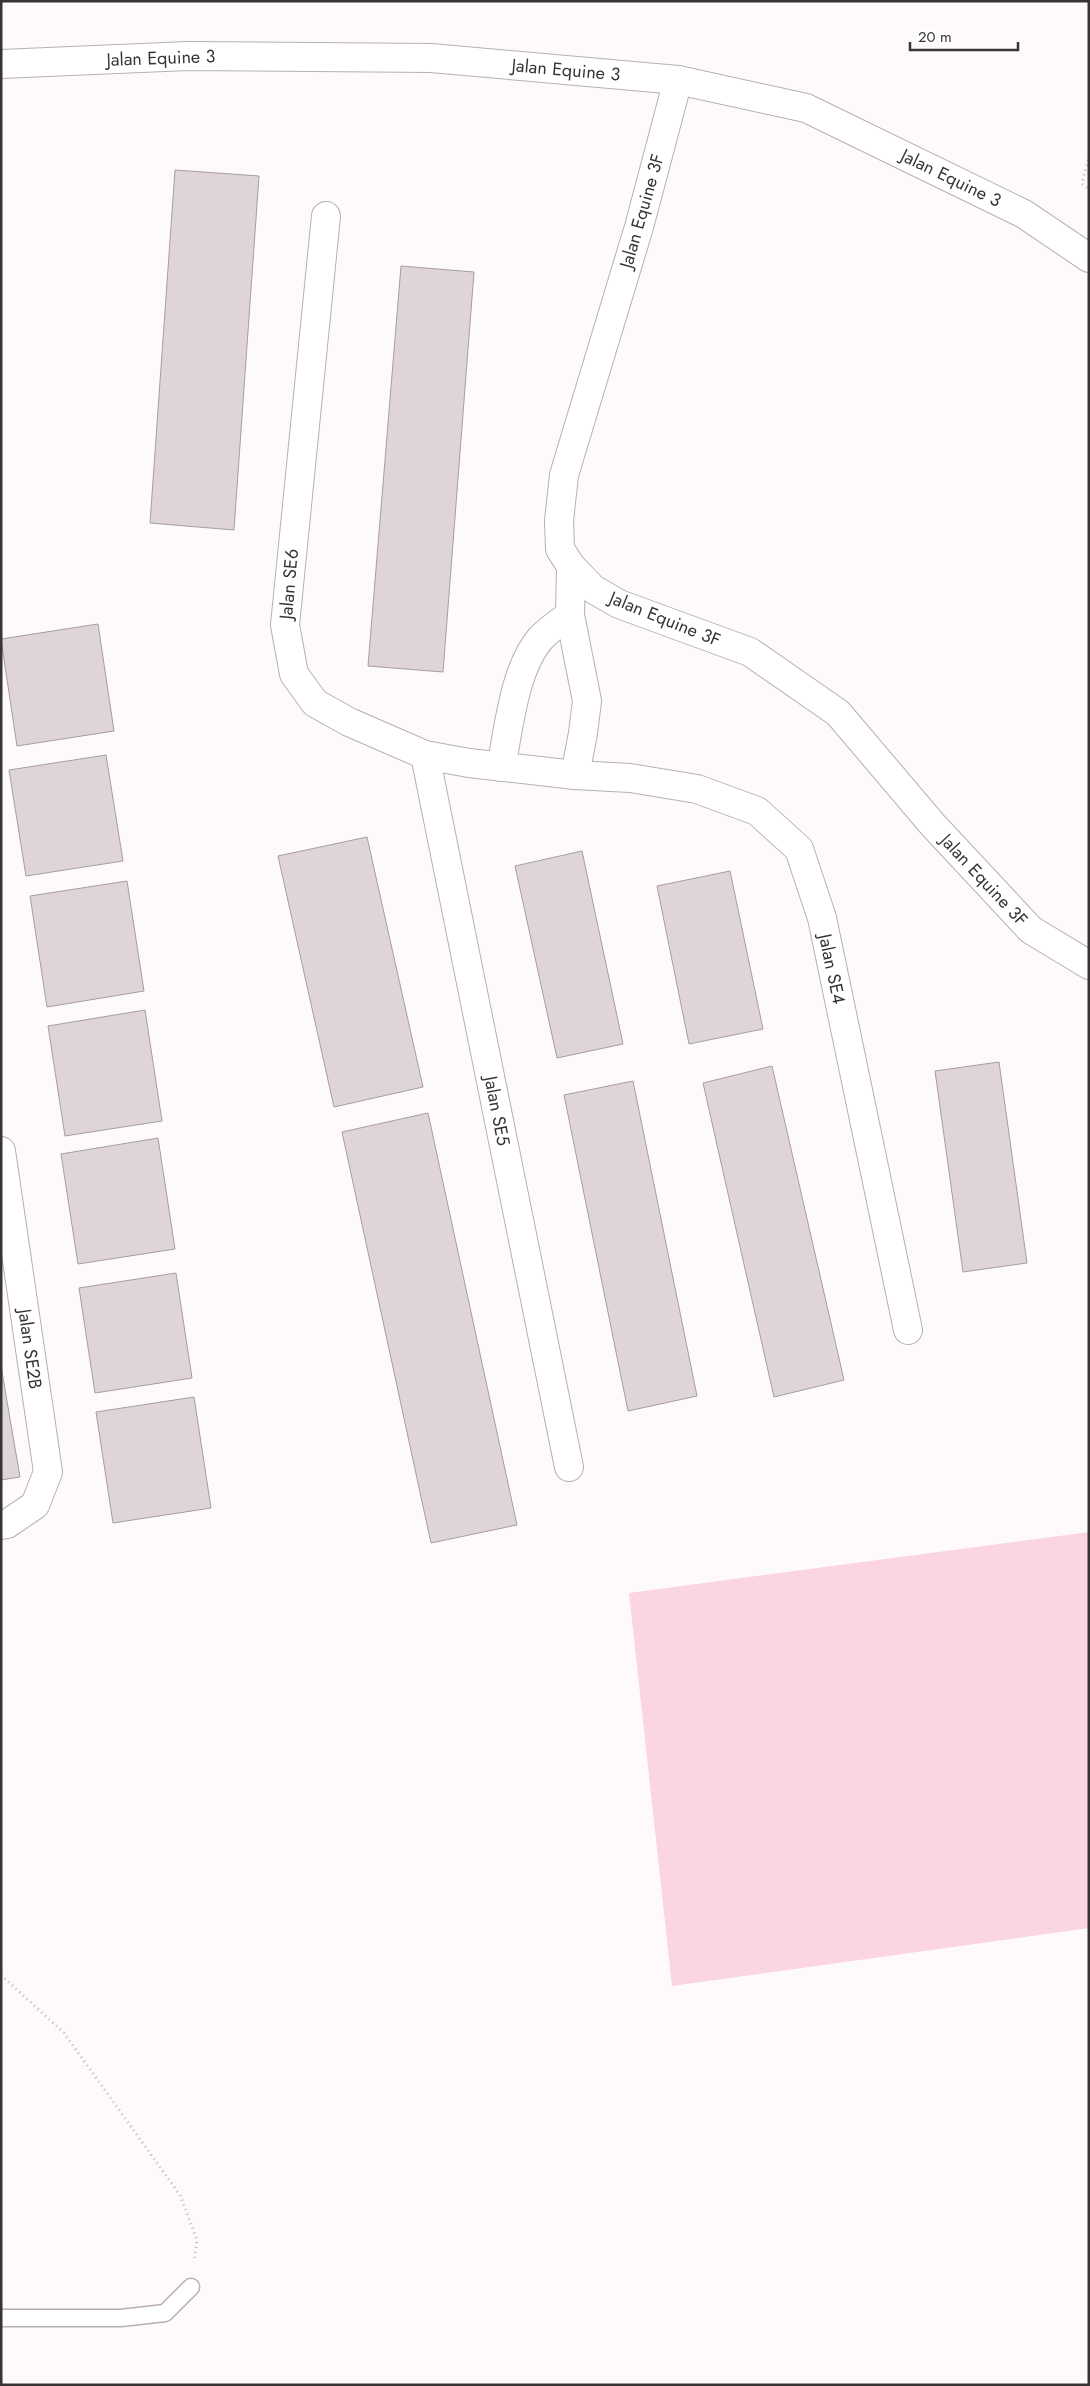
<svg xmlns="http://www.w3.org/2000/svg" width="1090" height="2386" viewBox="0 0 1090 2386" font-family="Jost,sans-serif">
<rect width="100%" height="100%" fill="#fefafb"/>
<!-- green -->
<path fill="#fbd5e1" d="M1089,1532v396l-417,58 -43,-393z"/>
<!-- building -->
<g fill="#dfd5d8" stroke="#a69da0">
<path d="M175,170l84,6 -25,354 -84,-7z"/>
<path d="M401,266l73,6 -31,400 -75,-6z"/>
<path d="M98,624l16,107 -97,15 -16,-107z"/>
<path d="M106,755l17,106 -97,15 -17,-106z"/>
<path d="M367,837l56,250 -89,20 -56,-251z"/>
<path d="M582,851l41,193 -66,14 -42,-192z"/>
<path d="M730,871l33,158 -74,15 -32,-158z"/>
<path d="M127,881l17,110 -97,16 -17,-111z"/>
<path d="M145,1010l17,111 -97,15 -17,-110z"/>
<path d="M999,1062l28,201 -64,9 -28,-201z"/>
<path d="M772,1066l72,314 -70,17 -71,-314z"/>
<path d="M633,1081l64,315 -69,15 -64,-316z"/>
<path d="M428,1113l89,412 -86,18 -89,-411z"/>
<path d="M158,1138l17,111 -97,15 -17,-110z"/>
<path d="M176,1273l16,105 -97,15 -16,-105z"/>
<path d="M1,1366l19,111 -19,3z"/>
<path d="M194,1397l17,111 -98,15 -17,-111z"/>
</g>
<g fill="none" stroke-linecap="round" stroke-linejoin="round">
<!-- service casing -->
<g stroke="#b8afb1" stroke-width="19">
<path id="service" d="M1,2318h120l44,-5 26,-26"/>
</g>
<!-- minor casing -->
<g stroke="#b8afb1" stroke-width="30">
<g id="minor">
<path d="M1,64l187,-8 243,2 247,22 128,28 218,106 65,44"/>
<path d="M678,80l-39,147 -75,248 -5,46 1,28 11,17 22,23 26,15 131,48 88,61 95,112 98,105 58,35"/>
<path d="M326,216l-41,409 9,49 21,29 34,19 76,33 44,8 106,12 55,3 67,11 60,22 42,38 23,69 86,412"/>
<path d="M571,566l-1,49 17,86 -4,32 -8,42"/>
<path d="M425,755l144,712"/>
<path d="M501,767c8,-39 13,-97 39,-128 8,-9 20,-17 30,-24"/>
<path d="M1,1151l47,321 -13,33 -28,19 -6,1"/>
</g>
</g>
<!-- path -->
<g stroke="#bcb8b9" stroke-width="3" stroke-dasharray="1 4" stroke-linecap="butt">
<path d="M1089,155l-7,29 7,5"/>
<path d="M1,1975l63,58 116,162 17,45 -3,22"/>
</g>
<!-- service -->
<use href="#service" stroke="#fff" stroke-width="16"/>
<!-- minor -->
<use href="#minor" stroke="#fff" stroke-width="28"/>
</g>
<g text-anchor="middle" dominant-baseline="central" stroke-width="4" stroke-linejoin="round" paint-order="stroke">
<!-- street labels -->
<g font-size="18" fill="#383435" stroke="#fff">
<text transform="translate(161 58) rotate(-2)">Jalan Equine 3</text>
<text transform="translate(566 70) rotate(5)">Jalan Equine 3</text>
<text transform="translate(951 178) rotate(26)">Jalan Equine 3</text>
<text transform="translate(642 211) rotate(-74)">Jalan Equine 3F</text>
<text transform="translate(289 584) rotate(-85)">Jalan SE6</text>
<text transform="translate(665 619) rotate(22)">Jalan Equine 3F</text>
<text transform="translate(984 880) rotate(47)">Jalan Equine 3F</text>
<text transform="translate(832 969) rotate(78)">Jalan SE4</text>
<text transform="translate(497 1111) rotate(79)">Jalan SE5</text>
<text transform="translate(30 1349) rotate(82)">Jalan SE2B</text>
</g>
</g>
<!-- border -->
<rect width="1090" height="2386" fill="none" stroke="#383435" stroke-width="5"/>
<!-- scale -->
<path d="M910 42v8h108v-8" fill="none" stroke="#383435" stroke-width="2.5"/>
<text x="918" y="42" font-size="15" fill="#383435" stroke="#ffffff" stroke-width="4" paint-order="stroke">20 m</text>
</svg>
